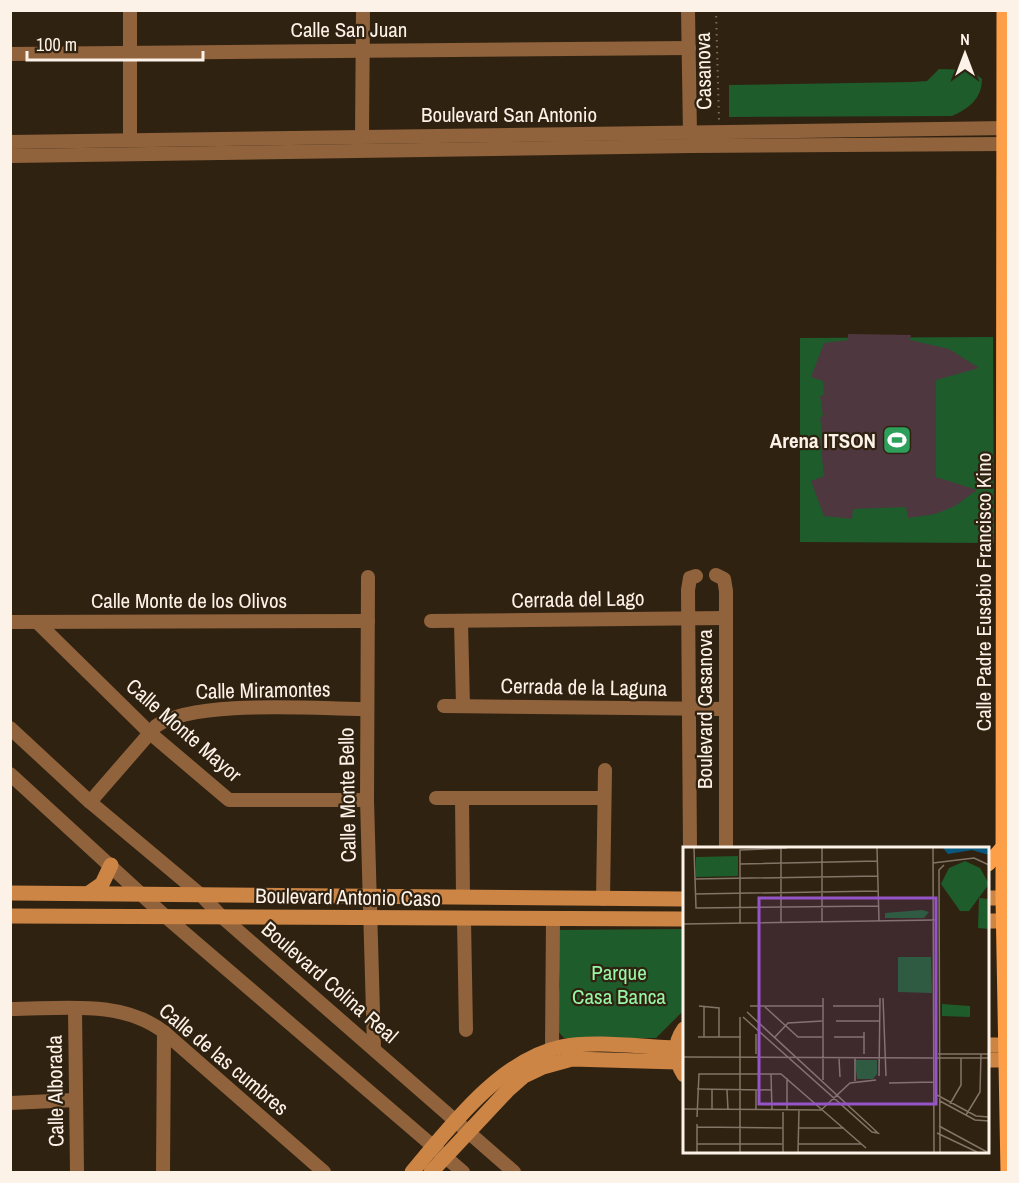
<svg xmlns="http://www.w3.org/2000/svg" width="1019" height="1183" viewBox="0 0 1019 1183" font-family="'Archivo Narrow',sans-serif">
<rect width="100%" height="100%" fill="#302211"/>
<!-- green -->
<g fill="#1e5c2c">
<path d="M939,69l32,1 11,9c0,20 -14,30 -30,37l-223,1v-32l183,-3 15,-1z"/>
<path d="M993,337l1,206 -194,-1v-204z"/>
<path d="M683,929l-1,83 -26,26h-92l-9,-10 5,-43 -3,-55z"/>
</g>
<!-- building -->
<path fill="#4f373f" d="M848,334l63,1 -1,5 39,9 30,19 -43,12v97l41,13 -22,16 -20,8 -27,4 -2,-11 -53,2 -1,10 -28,-3 -13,-35 13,-5 -4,-37 3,-1 -3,-20 3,-2 -3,-20 4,-1 -1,-14 -12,-4 13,-34 24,-3z"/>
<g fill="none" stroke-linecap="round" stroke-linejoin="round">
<!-- path -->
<g stroke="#796d5e" stroke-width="2" stroke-dasharray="1.5 4.5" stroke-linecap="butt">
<path d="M716,10l3,110"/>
<path d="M694,1172h52"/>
</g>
<!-- street -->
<g stroke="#90633d" stroke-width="14">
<path d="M130,10v130"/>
<path d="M688,10l2,124"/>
<path d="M10,54l679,-6"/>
<path d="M362,136l1,-126"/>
<path d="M10,142l998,-14"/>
<path d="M10,156l681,-10 314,-2"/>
<path d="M716,575l8,4 2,12v257"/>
<path d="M368,577l-1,223 7,248"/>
<path d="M431,621l294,-3"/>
<path d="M10,622l358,-1"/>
<path d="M37,622l113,111 79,67h138"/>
<path d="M461,622l2,84"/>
<path d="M444,706l280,3"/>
<path d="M10,728l80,74 111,93 20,21 293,256"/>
<path d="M10,774l156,143 297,255"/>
<path d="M436,798h168"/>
<path d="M462,798l1,98"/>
<path d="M90,802l66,-76c39,-27 160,-17 211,-17"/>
<path d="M690,848l-2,-258 2,-12 6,-2"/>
<path d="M603,899l2,-129"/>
<path d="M464,920l2,110"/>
<path d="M10,1009c52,0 111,-10 154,23l160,140"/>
<path d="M75,1010l2,162"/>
<path d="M552,1050l1,-132"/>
<path d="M10,1103l65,-3"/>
<path d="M163,1172l1,-140"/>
</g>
<!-- secondary -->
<g stroke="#cd8545" stroke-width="15">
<path d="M10,893l674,6"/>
<path d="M89,893l13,-9 9,-19"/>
<path d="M988,898h20"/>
<path d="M10,916l674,3"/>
<path d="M988,921h20"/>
<path d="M684,1029c-11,15 -9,32 0,46"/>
<path d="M988,1045h17"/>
<path d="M988,1060h17"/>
<path d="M412,1172c38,-45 88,-112 149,-125 31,-7 82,0 115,1"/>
<path d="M431,1172l76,-81 17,-15 19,-9 29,-8 105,3"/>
</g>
<!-- primary -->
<g stroke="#fd9f49" stroke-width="15">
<path d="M1004,10l-1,888 5,274"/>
<path d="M988,864l16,-18"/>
</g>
</g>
<!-- icons -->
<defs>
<g id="stadium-square" transform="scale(1.5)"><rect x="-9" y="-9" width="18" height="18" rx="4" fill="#2e9e5b" stroke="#302211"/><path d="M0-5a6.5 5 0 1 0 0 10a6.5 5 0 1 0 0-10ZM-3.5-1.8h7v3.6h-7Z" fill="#fff"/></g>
</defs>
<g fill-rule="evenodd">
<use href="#stadium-square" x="897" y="440"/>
</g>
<g text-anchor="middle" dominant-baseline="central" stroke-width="4.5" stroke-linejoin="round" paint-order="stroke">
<!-- street labels -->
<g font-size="21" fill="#fcf2e8" stroke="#302211">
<text x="349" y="29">Calle San Juan</text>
<text transform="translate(703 71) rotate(-91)">Casanova</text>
<text x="509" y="114">Boulevard San Antonio</text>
<text transform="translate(983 592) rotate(-90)">Calle Padre Eusebio Francisco Kino</text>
<text transform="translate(578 599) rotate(-1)">Cerrada del Lago</text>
<text x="189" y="600">Calle Monte de los Olivos</text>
<text transform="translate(584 687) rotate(1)">Cerrada de la Laguna</text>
<text transform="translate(263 690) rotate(-1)">Calle Miramontes</text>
<text transform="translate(704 709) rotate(-90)">Boulevard Casanova</text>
<text transform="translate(184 730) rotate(41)">Calle Monte Mayor</text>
<text transform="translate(347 795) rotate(-91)">Calle Monte Bello</text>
<text transform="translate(348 897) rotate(1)">Boulevard Antonio Caso</text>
<text transform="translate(330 982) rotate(41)">Boulevard Colina Real</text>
<text transform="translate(224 1059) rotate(40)">Calle de las cumbres</text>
<text transform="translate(55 1091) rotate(-91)">Calle Alborada</text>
</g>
<!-- poi labels -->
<g font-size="21" font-weight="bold" fill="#fcf2e8" stroke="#302211" text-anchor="end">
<text x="876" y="440">Arena ITSON</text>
</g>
<!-- park labels -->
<g font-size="21" fill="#96f8a6" stroke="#302211">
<text x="619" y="972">Parque<tspan x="619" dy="24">Casa Banca</tspan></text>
</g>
</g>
<!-- overview -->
<g transform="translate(683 847)">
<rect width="306" height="306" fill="#302211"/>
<path d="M55,9v20l-42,1v-20zM282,14l15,7 9,16 -20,27h-9l-19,-27 8,-16zM296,51l10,1v30l-11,-1zM239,63l7,2 -5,6h-39v-5zM215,110h33l1,36 -34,-1zM259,157l28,2v11l-28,-1zM172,213h22v14l-4,5h-16z" fill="#1e5c2c"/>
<path d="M260,1h46v7l-17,-5 -24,4z" fill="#09597f"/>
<path fill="none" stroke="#827567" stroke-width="1.5" d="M11,1l2,60 182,-2M98,1v74M194,1l2,73M250,1l1,304M250,16l41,-5 15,7M57,17l138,-3M12,32l183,-3M12,47l183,-3M139,75v-74M57,76v-73l47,-2M0,77l252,-4M140,151v82M200,151l3,78M16,159l20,2v29M67,159h73M150,159h46M82,160l33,30h24M60,170l129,115 6,1 -131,-121M153,174h43M15,190h43M21,190v-30M151,190h30M91,191l14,-15 34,-2M73,207v-20M181,207v-22M255,207h51M0,210l251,1M156,211l1,19M253,211h53M88,227l1,36M196,229l1,-78M172,234v-23M206,236l45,-1M14,242l75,1M29,243v19M44,243l1,20M73,243v20M254,248l39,21 13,1M257,254l35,19 14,1M267,257l11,-19v-27M0,262l138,1 29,-27 26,-3M104,263v-32M283,268l14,-23 1,-38M14,270l2,-43h82l85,74M256,279l48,26M14,280l85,1M115,281h46M254,286l40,19M14,297h85M115,297h63M14,305v-28M57,305v-135M100,305v-40M115,305l1,-42M257,305l-1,-282 5,-5"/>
<path fill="#9554c7" fill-opacity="0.15" stroke="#9554c7" stroke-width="3" d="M76,51h177v206h-177z"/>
<rect width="306" height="306" fill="none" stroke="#fcf2e8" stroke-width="3"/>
</g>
<!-- border -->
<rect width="1019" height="1183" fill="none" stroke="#fcf2e8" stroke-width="24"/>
<!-- north arrow -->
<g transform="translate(965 54)" stroke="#302211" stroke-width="4.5" paint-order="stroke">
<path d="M0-4.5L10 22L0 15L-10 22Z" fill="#fcf2e8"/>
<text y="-9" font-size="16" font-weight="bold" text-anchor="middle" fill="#fcf2e8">N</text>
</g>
<!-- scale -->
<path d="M27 51v9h176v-9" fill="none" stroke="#fcf2e8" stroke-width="3"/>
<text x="36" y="51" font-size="18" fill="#fcf2e8" stroke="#302211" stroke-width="4.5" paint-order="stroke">100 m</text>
</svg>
